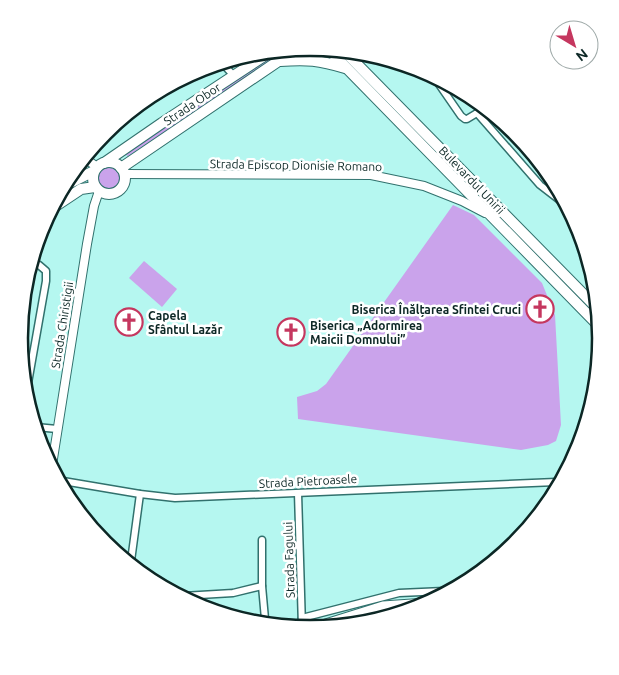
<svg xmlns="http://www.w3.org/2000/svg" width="619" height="675" viewBox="0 0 619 675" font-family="Ubuntu,sans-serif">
<rect width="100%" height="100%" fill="#b5f7f0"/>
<!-- green -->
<g fill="#caa3eb" fill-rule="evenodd">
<path d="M283,52l-41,29 -114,75 -6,-3 142,-93 10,-6z"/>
<circle cx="108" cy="178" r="13"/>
<path d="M453,205l21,10 68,68 13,32 6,110 -5,16 -8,4 -27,5 -223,-31 -1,-22 20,-6 9,-7zM540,295l3,11 2,1 2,3v2l-3,1 1,7 -4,2 -2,-1 -3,-5 -3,-1 -1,-2 2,-4 -3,-11z"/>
<path d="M144,261l33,28 -15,18 -33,-29z"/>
</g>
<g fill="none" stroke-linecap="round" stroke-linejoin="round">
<!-- minor casing -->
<g stroke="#31716d" stroke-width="9">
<g id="minor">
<path d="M223,64l11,12"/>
<path d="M434,77l27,39 4,3h2l15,-9"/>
<path d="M477,113l63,72 22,17"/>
<path d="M28,383l18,-102v-10l-7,-6 -6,-1"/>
<path d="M36,427l21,2"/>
<path d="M63,481l77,13 35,4 381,-16"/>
<path d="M298,493l4,134"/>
<path d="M262,540v46l3,33"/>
<path d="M131,561l9,-67"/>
<path d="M183,596l50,-3 29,-7"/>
<path d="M302,618l97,-25 45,-2"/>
</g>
</g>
<!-- tertiary casing -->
<g stroke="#31716d" stroke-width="10">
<g id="tertiary">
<path d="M86,159l11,8"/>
<path d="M124,174l247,1 53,11 38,15 23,12"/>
<path d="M52,465l35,-221 7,-38 5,-15"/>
</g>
</g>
<!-- secondary casing -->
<g stroke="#31716d" stroke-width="11">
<path id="secondary" d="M319,626l64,-20 43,-3"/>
</g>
<!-- primary casing -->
<g stroke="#31716d" stroke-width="12">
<g id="primary">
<path d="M330,51l268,274"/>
<path d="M347,54l247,251"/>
<path d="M280,61c27,-2 39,-1 65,7"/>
<circle cx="109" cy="178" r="16"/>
<path d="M104,163l58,-40 102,-67"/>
<path d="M121,168l156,-106 21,-13"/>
<path d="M70,183l24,-12"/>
<path d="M54,207l27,-18 14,-2"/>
</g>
</g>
<!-- minor -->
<use href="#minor" stroke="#fff" stroke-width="6"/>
<!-- tertiary -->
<use href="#tertiary" stroke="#fff" stroke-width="8"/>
<!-- secondary -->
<use href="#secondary" stroke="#fff" stroke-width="9"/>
<!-- primary -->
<use href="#primary" stroke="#fff" stroke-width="10"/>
</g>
<!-- icons -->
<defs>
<g id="church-ring" transform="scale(1.4375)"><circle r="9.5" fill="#fff" stroke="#c5375f" stroke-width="1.5"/><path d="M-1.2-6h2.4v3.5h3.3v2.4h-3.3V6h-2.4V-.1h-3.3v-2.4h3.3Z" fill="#c5375f"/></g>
</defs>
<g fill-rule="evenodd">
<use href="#church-ring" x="540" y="309"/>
<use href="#church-ring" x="129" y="322"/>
<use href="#church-ring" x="291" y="332"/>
</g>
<g text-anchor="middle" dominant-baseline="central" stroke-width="5" stroke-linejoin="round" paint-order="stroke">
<!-- street labels -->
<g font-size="12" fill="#0c2725" stroke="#fff">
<text transform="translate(192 104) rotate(-34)">Strada Obor</text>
<text transform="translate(296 165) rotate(1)">Strada Episcop Dionisie Romano</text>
<text transform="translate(472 180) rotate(46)">Bulevardul Unirii</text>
<text transform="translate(62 325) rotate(-81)">Strada Chiristigii</text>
<text transform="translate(308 481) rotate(-3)">Strada Pietroasele</text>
<text transform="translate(289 560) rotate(-92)">Strada Fagului</text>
</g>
<!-- poi labels -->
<g font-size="12" font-weight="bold" fill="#0c2725" stroke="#fff" text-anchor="start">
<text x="521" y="309" text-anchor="end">Biserica Înălțarea Sfintei Cruci</text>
<text x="148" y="315">Capela<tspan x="148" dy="14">Sfântul Lazăr</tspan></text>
<text x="310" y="325">Biserica „Adormirea<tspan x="310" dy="14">Maicii Domnului”</tspan></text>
</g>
</g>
<!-- crop -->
<path d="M0 0H619V675H0ZM28 338a282 282 0 1 1 564 0a282 282 0 1 1-564 0Z" fill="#fff" fill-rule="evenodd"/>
<path fill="none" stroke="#0c2725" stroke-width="2.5" d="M28 338a282 282 0 1 1 564 0a282 282 0 1 1-564 0Z"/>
<!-- north arrow -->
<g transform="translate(574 45) rotate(142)"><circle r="24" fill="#ffffff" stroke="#9ea9a8"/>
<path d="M0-4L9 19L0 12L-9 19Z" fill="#c5375f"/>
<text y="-8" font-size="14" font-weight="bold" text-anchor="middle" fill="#0c2725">N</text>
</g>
</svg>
